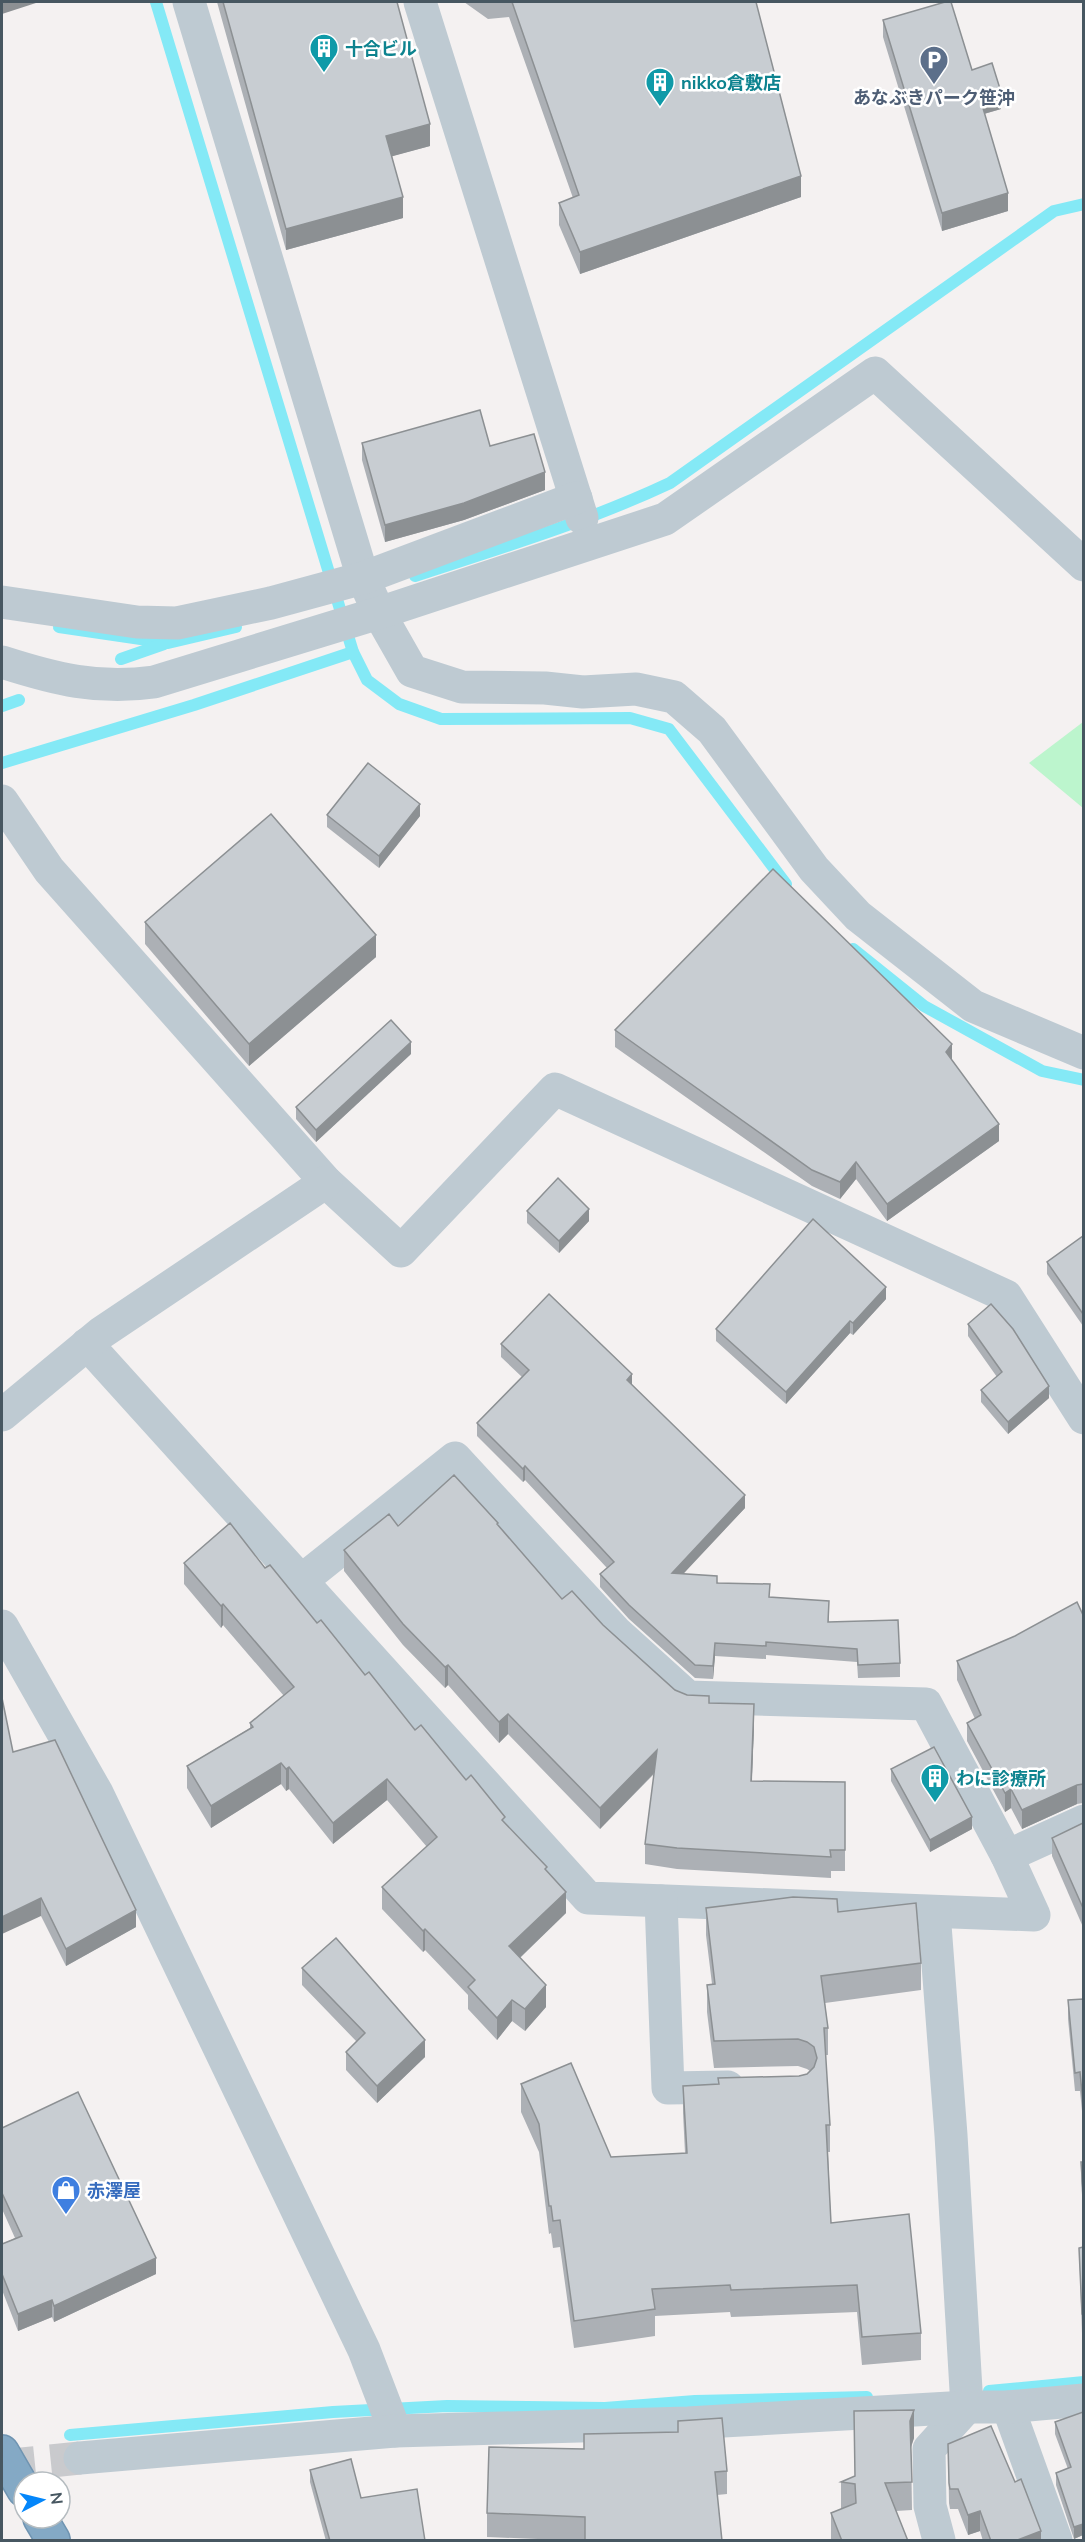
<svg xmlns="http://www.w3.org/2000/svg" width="1085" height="2542" viewBox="0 0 1085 2542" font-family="Mulish,'Noto Sans JP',sans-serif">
<rect width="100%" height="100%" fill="#f4f1f1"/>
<!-- green -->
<path fill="#bcf5cd" d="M1083,722v86l-54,-45z"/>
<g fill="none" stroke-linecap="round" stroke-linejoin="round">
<!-- stream -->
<g stroke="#84e9f6" stroke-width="12">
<path d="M156,2l197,650 14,28 32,24 42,15 189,-1 39,11 117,155"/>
<path d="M415,576c86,-28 172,-54 255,-93l384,-272 30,-7"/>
<path d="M59,627l109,16 68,-16"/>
<path d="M121,659l43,-15"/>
<path d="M2,706l17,-6"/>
<path d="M2,763l192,-58 159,-53"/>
<path d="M853,949l71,57 118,65 42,9"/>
<path d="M989,2391l95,-9"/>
<path d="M70,2435l263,-23 114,-6 158,2 90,-7 172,-4"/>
</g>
<!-- street-tunnel -->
<path stroke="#c9cacd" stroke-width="33" stroke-dasharray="33 16" stroke-linecap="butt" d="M2,2466l78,-8"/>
<!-- highway casing -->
<g stroke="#6f94b1" stroke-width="36">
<g id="highway">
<path d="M2,2452l22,38"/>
<path d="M40,2518l13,22"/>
</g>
</g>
<!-- street -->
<g stroke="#becad2" stroke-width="33">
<path d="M189,2l174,576 16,35 33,58 50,16 83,1 38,4 53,-3 38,8 38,33 102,139 44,47 115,90 111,47"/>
<path d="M420,2l162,516"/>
<path d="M2,602l135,20 40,1 94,-20 92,-25 213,-80"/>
<path d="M2,662c53,17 96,28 152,20l225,-69 286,-94 210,-146 209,192"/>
<path d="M2,801l47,69 277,312 75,69 154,-162 451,207 78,122"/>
<path d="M87,1344l501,554 446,17 -27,-59 -81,-152 -238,-7 -72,-65 -161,-174 -154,123"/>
<path d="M2,1415l99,-82 225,-151"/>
<path d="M2,1626l95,167 267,557 31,81"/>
<path d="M1007,1856l77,-35"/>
<path d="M661,1901l7,187 60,-1"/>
<path d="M934,1912l17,223 16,272 -38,42 1,57 9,34"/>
<path d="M1008,2407l48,133"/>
<path d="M80,2458l315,-27 293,-8 279,-16h41l76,-7"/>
</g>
<!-- highway -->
<use href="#highway" stroke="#84a9c5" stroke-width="33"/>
</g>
<!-- wall -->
<g fill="#acb0b5">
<path d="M217,2h180l33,144 -38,10 11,62 -117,32z"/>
<path d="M464,2h292l45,195 -221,77 -21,-49v-22l14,-5 -64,-181 -21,2z"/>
<path d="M883,20l89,50 29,39 -17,5 24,97 -66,20 -59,-194z"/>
<path d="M362,443l128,3 55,44 -81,30 -79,22 -23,-82z"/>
<path d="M327,815l93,1 -41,52 -52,-41z"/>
<path d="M145,922l231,35 -127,109 -104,-122z"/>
<path d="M615,1030l337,30 47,81 -112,80 -31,-42 -16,20 -28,-13 -197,-139z"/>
<path d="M411,1054l-95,88 -20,-23v-12z"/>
<path d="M527,1211l62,10 -30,32 -32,-30z"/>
<path d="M1083,1236v90l-36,-52v-12z"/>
<path d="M886,1299l-33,36 -3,-2 -64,71 -70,-63v-12z"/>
<path d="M968,1324l81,74 -41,36 -27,-32v-12l16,-13 -29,-41z"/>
<path d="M501,1344l131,41 113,123 -62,65 87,24 59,17v8l71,41v14l-42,1 -1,-16 -91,-7v4l-51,-3 -2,23 -18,-1 -66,-59 -29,-32v-13l7,-6 -82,-88 -2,2 -46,-46v-13l45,-46 -21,-20z"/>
<path d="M398,1526h100l64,73 41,26 72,65 34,13 45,22 -2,56 93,1v89h-14v7l-154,-9 -32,-5v-20l9,-70 -54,55 -92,-95 -9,9 -51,-58 -3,3 -42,-43 -59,-74v-21z"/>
<path d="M184,1563l81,5 150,162 51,50 39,43 42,49 19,41 -46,45 26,49 -21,24 -13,-10 -15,19 -29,-31v-14l-43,-45 -2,2 -41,-43v-22l45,-40 -40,-47 -54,44 -44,-55 -3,2 -5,-7 -70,44 -24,-40v-22l63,-38v-5l34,-27 -61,-71 -2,3 -37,-44z"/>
<path d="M1083,1615v188l-6,1 -55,25 -11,-21 -6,4 -38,-71v-18l8,-4 -18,-39v-19z"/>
<path d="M13,1752l123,175 -70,39 -25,-50z"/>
<path d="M891,1769l81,60 -42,23 -39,-71z"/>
<path d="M1083,1823v104l-31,-71v-18z"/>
<path d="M706,1908l132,4 83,51v27l-96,13 3,25v27h-3l5,70v27h-2l3,71 90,110v27l-59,5 -5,-53 -126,5 -1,-5 -75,4v20l-81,12 -14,-101 -7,1 -2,-15 -2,1 -10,-82 -18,-40v-28l90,73 74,-4 -2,-40v-27l35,-2v-6l81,-2 8,-2 3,-3 -3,-2 -9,-3 -84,2 -7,-56v-27l5,-1 -6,-49z"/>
<path d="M302,1968l123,89 -48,46 -31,-33v-18l11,-10 -55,-57z"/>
<path d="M1083,1999v122l-3,-30h-5l-7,-72v-19z"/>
<path d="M2,2128l154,146 -102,48 -2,-5 -34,14 -16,-41v-46l13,-6 -13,-29z"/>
<path d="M1081,2162h2v47l-2,-28z"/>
<path d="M1083,2247v86h-1l-3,-85z"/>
<path d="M854,2411l60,27 -3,10 1,62 -16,1 12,30h-77v-28l10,-4v-27l14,-5z"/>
<path d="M1083,2412v124v-1l-9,4 -18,-54v-12l12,-4 -13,-35v-12z"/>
<path d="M948,2444l67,38 26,59h-58l-3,-10 -12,4 -10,-26h-8l-1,-6z"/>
<path d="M584,2449l143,22v23l-10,1 -132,46 -98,-4v-24z"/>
<path d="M310,2470l51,28 64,43h-99l-16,-59z"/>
</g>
<!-- shaded-wall -->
<g fill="#8c9093">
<path d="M2,2h37l-37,12z"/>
<path d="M1001,92v17l-21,6v-17z"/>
<path d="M430,124v22l-44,12v-22z"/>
<path d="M801,176v21l-221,77v-22z"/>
<path d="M1008,193v18l-66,20v-18z"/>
<path d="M403,197v21l-117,32v-21z"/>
<path d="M545,472v18l-81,30 -79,22v-17z"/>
<path d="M420,804v12l-41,52v-12z"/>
<path d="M376,935v22l-127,109v-22z"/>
<path d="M411,1042v12l-95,88v-12z"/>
<path d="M952,1044v17l-6,-9z"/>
<path d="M999,1124v17l-112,80v-17z"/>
<path d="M856,1162v17l-16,20v-17z"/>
<path d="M589,1209v12l-30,32v-12z"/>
<path d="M886,1287v12l-33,36v-12z"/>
<path d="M850,1321v12l-64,71v-12z"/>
<path d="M632,1374v13l-5,-7z"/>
<path d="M1049,1386v12l-41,36v-12z"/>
<path d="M525,1466v14l-2,2v-13z"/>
<path d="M745,1495v13l-73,78v-13z"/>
<path d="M223,1604v21l-2,3v-22z"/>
<path d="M715,1643v13l-2,23v-13z"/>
<path d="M448,1665v20l-3,3v-21z"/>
<path d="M754,1704v21l-3,77v-21z"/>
<path d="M508,1714v20l-9,9v-21z"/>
<path d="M657,1750v20l-57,59v-21z"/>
<path d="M281,1763v21l-70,44v-22z"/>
<path d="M289,1767v22l-3,2v-22z"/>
<path d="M387,1779v21l-54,44v-21z"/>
<path d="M1077,1785v19l-55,25v-19z"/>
<path d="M1011,1789v19l-6,4v-19z"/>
<path d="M972,1817v12l-42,23v-12z"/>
<path d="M566,1892v21l-57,55v-22z"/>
<path d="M41,1898v18l-39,18v-17z"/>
<path d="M136,1910v17l-70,39v-17z"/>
<path d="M425,1929v21l-2,2v-21z"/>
<path d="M546,1985v22l-21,24v-22z"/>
<path d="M512,2000v21l-15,19v-22z"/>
<path d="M425,2040v17l-48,46v-17z"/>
<path d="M156,2258v16l-102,48v-16z"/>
<path d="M52,2300v17l-34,14v-17z"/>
<path d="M914,2410v28l-4,11v-28z"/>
<path d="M980,2511v20l-12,4v-20z"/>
<path d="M1083,2524v11l-9,4v-12z"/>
<path d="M1041,2531v10h-26z"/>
</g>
<!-- building -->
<g fill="#c8cdd2" stroke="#8c9093" stroke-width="1.5">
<path d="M223,2h174l33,122 -44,12 17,61 -117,32z"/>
<path d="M512,2h244l45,174 -221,76 -21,-49 20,-8z"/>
<path d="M945,2h6l21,68 20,-7 9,29 -21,6 28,95 -66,20 -59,-193z"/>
<path d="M480,410l10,36 44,-12 11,38 -81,31 -79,22 -23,-82z"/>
<path d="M368,763l52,41 -41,52 -52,-41z"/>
<path d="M271,814l105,121 -127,109 -104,-122z"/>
<path d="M773,869l179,175 -6,8 53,72 -112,80 -31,-42 -16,20 -28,-12 -197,-140z"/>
<path d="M391,1020l20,22 -95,88 -20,-23z"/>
<path d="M558,1178l31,31 -30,32 -32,-30z"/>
<path d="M813,1219l73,68 -33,36 -3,-2 -64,71 -70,-63z"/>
<path d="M1083,1236v78l-36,-52z"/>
<path d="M549,1294l83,80 -5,6 118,115 -73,78 45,3v7l53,1 -1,13 60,4 -1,21 70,-2 2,43 -42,2 -1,-16 -91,-7v4l-51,-3 -2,23 -18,-1 -66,-60 -29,-31 14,-12 -89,-96 -2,3 -46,-46 52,-53 -28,-26z"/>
<path d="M991,1304l22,25 36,57 -41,36 -27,-32 21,-18 -34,-48z"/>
<path d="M454,1475l44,48 -1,1 65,75 10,-8 31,34 72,65 12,5 22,1v7l45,1 -3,77 94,1v68h-15l1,7 -154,-9 -32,-4 12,-94 -57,58 -92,-94 -9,8 -51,-57 -3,2 -42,-43 -59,-74 45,-36 9,12z"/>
<path d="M230,1523l35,45 5,-3 47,58 4,-3 44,55 4,-3 46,58 6,-5 45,55 5,-5 34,42 -3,3 45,47 -2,2 21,23 -57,54 37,39 -21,24 -13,-9 -15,18 -29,-31 7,-7 -50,-51 -2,2 -41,-44 55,-50 -50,-58 -54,44 -44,-56 -3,2 -5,-6 -70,43 -24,-40 66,-39 -3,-4 44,-36 -71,-83 -2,2 -37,-43z"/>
<path d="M1077,1602l6,13v169l-6,1 -55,25 -11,-21 -6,4 -38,-70 14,-8 -24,-54 58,-25z"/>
<path d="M2,1698l11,54 42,-12 81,170 -70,39 -25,-51 -39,19z"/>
<path d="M934,1747l38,70 -42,23 -39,-71z"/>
<path d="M1083,1823v85l-31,-70z"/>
<path d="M793,1897l44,2 1,13 78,-9 5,60 -100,13 7,52h-4l6,97h-4l5,98 78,-9 12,119 -59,4 -5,-52 -126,5 -1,-5 -78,4 3,20 -81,12 -14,-101 -7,1 -2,-15h-2l-10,-82 -18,-40 50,-21 40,94 76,-4 -4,-67 36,-2 -1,-6 81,-2 8,-2 7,-7 3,-9 -3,-11 -7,-5 -9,-3 -84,2 -7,-56 8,-1 -9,-76z"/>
<path d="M336,1938l89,102 -48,46 -31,-34 19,-19 -63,-65z"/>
<path d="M1083,1999v104l-3,-31 -5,1 -7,-73z"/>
<path d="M78,2092l78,166 -102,48 -2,-6 -34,14 -16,-40v-30l20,-8 -20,-43v-65z"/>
<path d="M1081,2162h2v29z"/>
<path d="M1083,2247v67h-1l-3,-66z"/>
<path d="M914,2410l-4,11 2,61 -27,1 23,58h-66l-11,-28 25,-10 -1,-19 -14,-2 14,-6 -1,-65z"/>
<path d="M1083,2412v113v-1l-9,3 -18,-54 15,-6 -16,-45z"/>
<path d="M722,2418l5,53 -12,1 7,69h-137v-24l-98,-4 2,-66 95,2v-15l94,-2v-11z"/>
<path d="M991,2426l24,56 6,-3 20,52 -26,10h-24l-11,-30 -12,4 -10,-26h-8l-1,-6 -1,-39z"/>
<path d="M351,2459l10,39 56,-9 8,52h-95l-20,-71z"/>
</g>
<!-- icons -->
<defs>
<g id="building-pin" transform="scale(1.5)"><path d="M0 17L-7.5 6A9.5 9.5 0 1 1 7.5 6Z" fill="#0f9aa8" stroke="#fff"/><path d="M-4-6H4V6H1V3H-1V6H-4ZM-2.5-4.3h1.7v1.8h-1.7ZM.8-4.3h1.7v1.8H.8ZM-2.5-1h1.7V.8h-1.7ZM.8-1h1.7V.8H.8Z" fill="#fff"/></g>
<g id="parking-pin" transform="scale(1.5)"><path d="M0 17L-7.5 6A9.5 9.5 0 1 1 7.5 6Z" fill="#5c6f8a" stroke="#fff"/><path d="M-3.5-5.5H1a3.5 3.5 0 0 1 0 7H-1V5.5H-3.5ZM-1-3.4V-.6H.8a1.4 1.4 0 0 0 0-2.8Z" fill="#fff"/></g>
<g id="shop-pin" transform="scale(1.5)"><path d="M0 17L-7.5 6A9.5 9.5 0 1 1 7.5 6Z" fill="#3f7fe0" stroke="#fff"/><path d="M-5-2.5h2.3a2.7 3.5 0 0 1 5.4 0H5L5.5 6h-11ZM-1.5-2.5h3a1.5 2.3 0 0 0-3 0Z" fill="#fff"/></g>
</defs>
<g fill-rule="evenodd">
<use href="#building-pin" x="324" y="48"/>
<use href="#parking-pin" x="934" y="60"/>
<use href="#building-pin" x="660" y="82"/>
<use href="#building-pin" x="935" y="1778"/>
<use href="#shop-pin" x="66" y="2190"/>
</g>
<g text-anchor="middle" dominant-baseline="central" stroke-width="5" stroke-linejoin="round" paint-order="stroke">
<!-- culture labels -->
<g font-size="18" font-weight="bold" fill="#0d838f" stroke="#fff" text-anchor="start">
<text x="345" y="48">十合ビル</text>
<text x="681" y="82">nikko倉敷店</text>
<text x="956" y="1778">わに診療所</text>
</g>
<!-- service labels -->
<g font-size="18" font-weight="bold" fill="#4e5e75" stroke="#fff">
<text x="934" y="97">あなぶきパーク笹沖</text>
</g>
<!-- shop labels -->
<g font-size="18" font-weight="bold" fill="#366cbe" stroke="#fff" text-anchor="start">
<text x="87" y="2190">赤澤屋</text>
</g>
</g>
<!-- border -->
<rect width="1085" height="2542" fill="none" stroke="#475761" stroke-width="6"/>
<!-- north arrow -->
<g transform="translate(42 2500) rotate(83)"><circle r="28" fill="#ffffff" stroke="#b5bcc0" stroke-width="1.5"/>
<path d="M0-4.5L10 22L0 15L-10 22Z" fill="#0486fa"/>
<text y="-9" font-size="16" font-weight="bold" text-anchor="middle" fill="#475761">N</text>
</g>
</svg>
